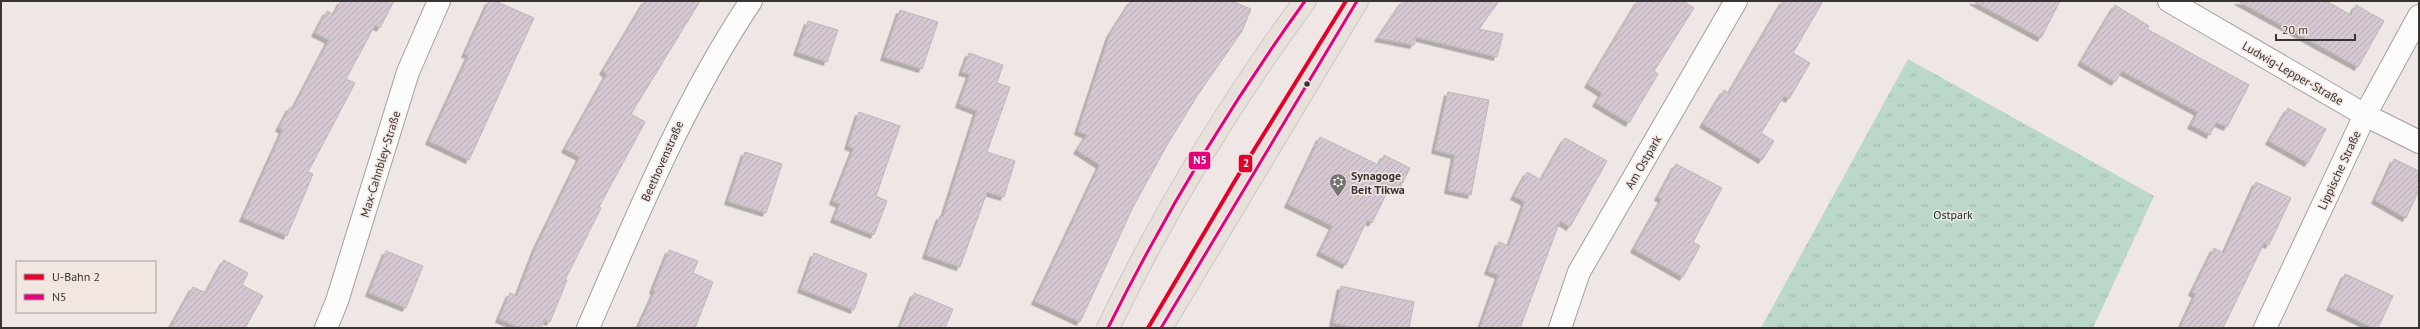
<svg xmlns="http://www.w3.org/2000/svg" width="2420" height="329" viewBox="0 0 2420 329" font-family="'PT Sans',sans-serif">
<defs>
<pattern id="park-tufts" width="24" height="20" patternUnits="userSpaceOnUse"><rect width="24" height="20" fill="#bbd8c9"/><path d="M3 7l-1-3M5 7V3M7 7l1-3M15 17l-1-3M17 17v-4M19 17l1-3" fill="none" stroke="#a2baad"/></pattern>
<pattern id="building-hatch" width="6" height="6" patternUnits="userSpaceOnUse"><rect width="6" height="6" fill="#d5c8d2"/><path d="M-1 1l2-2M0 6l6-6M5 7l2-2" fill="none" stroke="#b8acb5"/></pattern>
<filter id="shadow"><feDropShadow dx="-3.5" dy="3.5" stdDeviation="0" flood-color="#0004"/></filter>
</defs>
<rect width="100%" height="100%" fill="#eee7e5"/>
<!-- park -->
<path fill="url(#park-tufts)" d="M1908,59l246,137 -61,132h-332z"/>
<!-- building -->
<g fill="url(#building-hatch)" stroke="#bcb8b8" filter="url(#shadow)">
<path d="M341,1h53l-14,27 -5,-3 -29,54 9,4 -47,89 5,2 -26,62 -44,-18 40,-88 -4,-2 11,-21 3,2 36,-69 -14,-7 12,-22 7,4z"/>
<path d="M489,1h6l39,17 -65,142 -40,-19 40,-86 -4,-1z"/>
<path d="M645,1h55l-69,113 14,8 -46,85 2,1 -36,72h2l-17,42 -5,-2 -4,8h-20l-22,-9 11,-26 7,3 19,-49 44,-90 -15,-8 42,-75 -4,-3z"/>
<path d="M1131,1h101l19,8 -9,22 -45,65 -30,49 -34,62 -53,115 -45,-21 65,-136 -23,-15 10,-15 -9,-4 32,-97z"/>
<path d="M1403,1h96l-20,28 24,5 -6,23 -81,-20 -2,8 -36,-7z"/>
<path d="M1638,1h45l11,7 -40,63 4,3 -29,49 -33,-20 6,-10 -14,-9z"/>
<path d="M1783,1h40l-30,52 17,10 -21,36 -5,-3 -23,37 13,8 -12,19 -59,-36 21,-34 5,3z"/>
<path d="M1973,1h87l-19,37z"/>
<path d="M2238,1h88l25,14 5,-10 28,16 -26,46z"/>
<path d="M2115,5l34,21 -2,3 102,56 -22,42 -11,-5 -6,13 -19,-10 7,-13 -76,-41 -7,11 -34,-20z"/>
<path d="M900,10l38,12 -16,47 -38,-12z"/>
<path d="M808,21l30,9 -11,32 -30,-10z"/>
<path d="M969,53l34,12 -6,18 13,4 -23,65 28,9 -11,36 -17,-5 -27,75 -34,-12 14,-39 3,1 34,-106 -18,-7 11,-30 -8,-2z"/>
<path d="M1448,92l41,8 -18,95 -23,-5 7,-35 -20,-5z"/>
<path d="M2288,108l38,21 -18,34 -39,-22z"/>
<path d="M859,112l41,14 -24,70 11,5 -13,34 -40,-16 6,-15 -7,-3 21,-53 -6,-2z"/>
<path d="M1320,137l59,28 5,-10 26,13 -11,22 -9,-4 -18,37 -5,-3 -21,45 -26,-13 13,-26 -45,-22z"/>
<path d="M1565,138l42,23 -37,66 -10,-6 -40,107h-40l19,-53 -11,-4 11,-29 10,4 16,-44 -11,-6 13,-24 14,8z"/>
<path d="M745,152l37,12 -16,49 -38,-12z"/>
<path d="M2394,159l25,12v19l-13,28 -31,-18z"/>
<path d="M1676,164l46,24 -29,54 7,4 -17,31 -49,-28 28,-50 -4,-2z"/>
<path d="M2256,182l35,16 -22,47 -5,-2 -41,85h-43l16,-34 -4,-2 22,-44 10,5z"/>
<path d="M669,250l29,11 -5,12 20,9 -18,46h-57l17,-37 -2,-1z"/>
<path d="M386,251l37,15 -17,42 -37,-15z"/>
<path d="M814,253l53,21 -13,36 -53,-21z"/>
<path d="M224,260l24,13 -6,12 21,11 -18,32h-75l23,-41 13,6z"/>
<path d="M2345,274l48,22 -15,32h-5l-43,-21z"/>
<path d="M1341,286l73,16 -5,26h-52l-24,-5z"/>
<path d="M914,293l39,16 -8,19h-45z"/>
</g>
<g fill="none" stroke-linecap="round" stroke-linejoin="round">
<!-- minor casing -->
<g stroke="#a4a09e" stroke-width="24">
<g id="minor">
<path d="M2169,1l196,114 54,27"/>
<path d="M326,328l11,-27 71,-229 31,-71"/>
<path d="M588,328c49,-112 95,-225 163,-327"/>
<path d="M1560,328l19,-56 157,-271"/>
<path d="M2265,328l100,-213 54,-99"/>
</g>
</g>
<!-- major casing -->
<g stroke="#c9c6c5" stroke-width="24">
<g id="major">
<path d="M1108,328c55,-115 121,-224 197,-327"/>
<path d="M1161,328l196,-327"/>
</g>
</g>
<!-- minor -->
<use href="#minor" stroke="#fcfbfb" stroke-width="22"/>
<!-- major -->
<use href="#major" stroke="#e8e1db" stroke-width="22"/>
<!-- bus-1 casing -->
<g stroke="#f2e6e1" stroke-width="6">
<g id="bus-1">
<path d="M1108,328c57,-115 122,-223 197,-327"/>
<path d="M1161,328l196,-327"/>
</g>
</g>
<!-- bus-1 -->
<use href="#bus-1" stroke="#e5007d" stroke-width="3"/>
<!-- metro-1 casing -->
<g stroke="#f2e6e1" stroke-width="7">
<path id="metro-1" d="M1148,328l88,-149 110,-178"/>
</g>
<!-- metro-1 -->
<use href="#metro-1" stroke="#e4002b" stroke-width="4"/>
</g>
<!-- icons -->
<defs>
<g id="synagogue-pin" transform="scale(0.9)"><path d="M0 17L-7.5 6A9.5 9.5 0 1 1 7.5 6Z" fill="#787371" stroke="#f2e6e1"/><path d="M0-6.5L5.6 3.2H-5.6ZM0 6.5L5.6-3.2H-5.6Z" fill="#fff"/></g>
</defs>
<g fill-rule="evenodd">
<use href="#synagogue-pin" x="1338" y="182"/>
</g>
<!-- markers -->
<circle fill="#383432" stroke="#f2e6e1" stroke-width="1.5" cx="1307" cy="84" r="3.5"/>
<g text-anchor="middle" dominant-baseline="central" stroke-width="3" stroke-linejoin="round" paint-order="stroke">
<!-- street labels -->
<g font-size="12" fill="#383432" stroke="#f2e6e1">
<text transform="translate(2293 73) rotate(30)">Ludwig-Lepper-Straße</text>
<text transform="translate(662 161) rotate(-66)">Beethovenstraße</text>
<text transform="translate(1643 162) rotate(-60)">Am Ostpark</text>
<text transform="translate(380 164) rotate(-73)">Max-Cahnbley-Straße</text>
<text transform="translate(2339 170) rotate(-65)">Lippische Straße</text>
</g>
<!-- poi labels -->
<g font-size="12" font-weight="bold" fill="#383432" stroke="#f2e6e1" text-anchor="start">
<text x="1351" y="175">Synagoge<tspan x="1351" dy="14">Beit Tikwa</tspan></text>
</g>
<!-- park labels -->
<g font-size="12" fill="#0a3324" stroke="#f2e6e1">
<text x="1953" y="214">Ostpark</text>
</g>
</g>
<g stroke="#f2e6e1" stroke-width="1.5">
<rect x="1188" y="151" width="23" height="19" rx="4" fill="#e5007d"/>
<rect x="1238" y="154" width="15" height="19" rx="4" fill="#e4002b"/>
</g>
<g font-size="11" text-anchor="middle" font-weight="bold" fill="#fff">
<text x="1200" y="164">N5</text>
<text x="1246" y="167">2</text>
</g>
<!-- border -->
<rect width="2420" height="329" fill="none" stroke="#383432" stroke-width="4"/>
<!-- legend -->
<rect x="16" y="261" width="140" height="52" fill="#f2e6e1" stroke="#a89f9b"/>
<rect x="24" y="274" width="20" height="6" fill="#e4002b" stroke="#a89f9b"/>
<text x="52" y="281" font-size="12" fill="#383432">U-Bahn 2</text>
<rect x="24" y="294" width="20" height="6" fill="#e5007d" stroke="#a89f9b"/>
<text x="52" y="301" font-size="12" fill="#383432">N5</text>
<!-- scale -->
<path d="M2276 34v6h79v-6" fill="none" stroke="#383432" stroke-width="2"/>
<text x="2282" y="34" font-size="12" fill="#383432" stroke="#f2e6e1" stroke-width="3" paint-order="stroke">20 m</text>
</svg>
